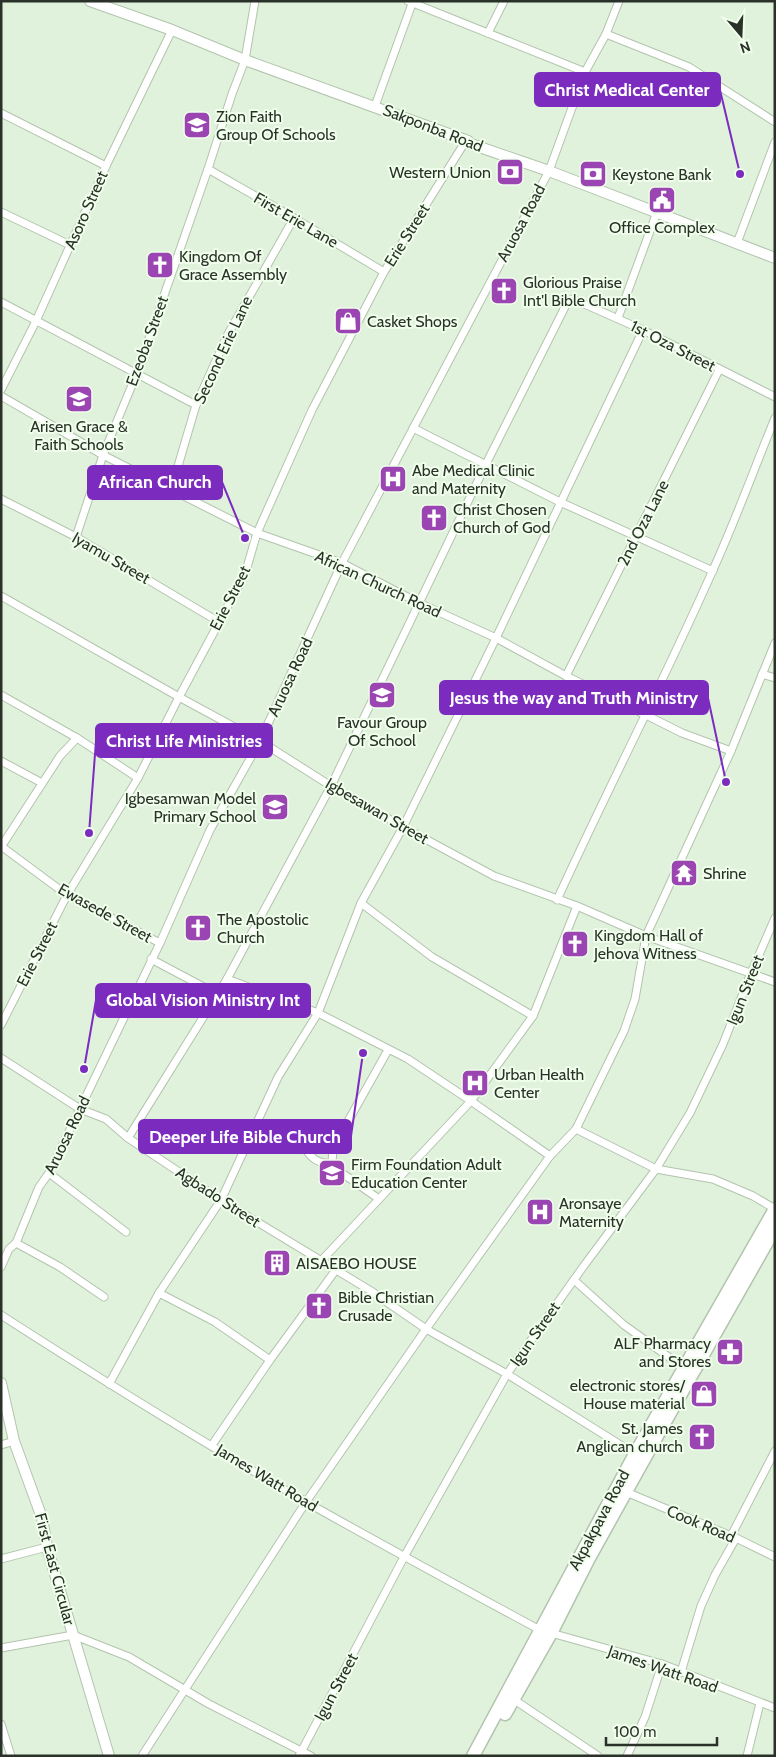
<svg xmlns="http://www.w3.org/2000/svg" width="776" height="1757" viewBox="0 0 776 1757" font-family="Cabin,sans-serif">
<rect width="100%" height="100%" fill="#e0f2db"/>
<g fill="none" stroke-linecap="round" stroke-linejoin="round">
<!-- street casing -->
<g stroke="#b3c4ae" stroke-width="9">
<g id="street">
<path d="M408,1l177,71"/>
<path d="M488,33l16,-32"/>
<path d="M606,34l83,33 86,55"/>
<path d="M375,106l38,-105"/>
<path d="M1,113l105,53"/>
<path d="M208,169l86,49 90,54"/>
<path d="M1,212l69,33"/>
<path d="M737,243l38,-101"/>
<path d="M1,302l195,103"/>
<path d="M618,318l39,-106"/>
<path d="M1,390l35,-69 70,-155 66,-136"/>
<path d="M1,396l102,59 154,78 85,30 77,40 77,35 70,38 80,39 36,18 49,18"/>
<path d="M413,428l147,74 153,69"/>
<path d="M171,490l25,-85 32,-71 66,-116"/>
<path d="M1,499l75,38 143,85"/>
<path d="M76,537l27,-82 34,-82 71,-204 24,-75 13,-34 10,-59"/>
<path d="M1,596l178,101 81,44 71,45 72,41 91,49 83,30 69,30 129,46"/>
<path d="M762,674l13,4"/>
<path d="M566,676l153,-306"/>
<path d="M1,695l76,43 61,40"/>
<path d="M1,761l41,22"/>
<path d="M1,846l66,49 93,48"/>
<path d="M1,847l59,-91 17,-18"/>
<path d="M557,900c50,-110 106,-217 155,-328 23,-50 42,-103 63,-154"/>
<path d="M361,903l71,54 101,59"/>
<path d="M151,959l66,35"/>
<path d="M227,979l91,34 90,46 63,42 79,55"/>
<path d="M1,1025l66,-130 71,-117 41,-81 66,-123 12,-41 55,-123 72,-138 81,-130"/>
<path d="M1,1058l79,51 26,10 22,19 93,62 150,91 55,38 81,45 128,80"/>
<path d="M576,1129l80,40 57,10 40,17 22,13"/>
<path d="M128,1138l99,-159 104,-193 155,-322 81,-161 6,-4 70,31 132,67"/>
<path d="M300,1139c7,14 14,26 32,24"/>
<path d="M49,1173l77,59"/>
<path d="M379,1199l-40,-28 -7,-8 1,-15 55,-98"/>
<path d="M16,1243l44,24 44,30"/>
<path d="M321,1261l150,-160 62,-85 44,-110"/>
<path d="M1,1267l8,-18 7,-6 23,-56 10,-14 111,-230 50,-113 50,-89 82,-178 207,-392 36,-99 21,-38 13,-33"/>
<path d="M574,1280l50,45 60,43"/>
<path d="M159,1293l56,29 55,38"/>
<path d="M1,1315c101,65 203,128 307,188 76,43 154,85 232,127"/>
<path d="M109,1384l50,-91 62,-93 57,-123 40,-64 43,-110 42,-76 93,-189 147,-308"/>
<path d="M1,1445l13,-4"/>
<path d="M212,1445l58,-85 65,-89"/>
<path d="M626,1492l110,46 39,19"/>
<path d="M731,1536l44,-85"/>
<path d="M1,1559l46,-12"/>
<path d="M551,1633l111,31 113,44"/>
<path d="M1,1648l72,-13 56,22 80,47 102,52"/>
<path d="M681,1672l20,-66 14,-31 21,-37"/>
<path d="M513,1699l85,57"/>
<path d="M1,1724l10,32"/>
<path d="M142,1756l164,-254 120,-173 124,-173 26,-27 48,-98 11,-32 11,-63 85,-185 44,-108"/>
<path d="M299,1756l105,-199 103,-183 76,-107 73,-98 34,-56 33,-69 28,-71 24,-55"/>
<path d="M627,1756l18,-39 17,-53"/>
<path d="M747,1756l13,-53"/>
</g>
</g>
<!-- secondary casing -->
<g stroke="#b3c4ae" stroke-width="12">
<g id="secondary">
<path d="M90,1l82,29 73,30 223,81 -3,1 84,29 226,87"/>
<path d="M1,1383l13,58 28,77 5,29 62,209"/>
</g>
</g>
<!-- highway casing -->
<g stroke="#b3c4ae" stroke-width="15">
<g id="highway">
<path d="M505,1714l46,-81 38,-75 69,-124 117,-206"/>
<path d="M473,1756l162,-302 140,-245"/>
</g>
</g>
<!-- street -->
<use href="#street" stroke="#fff" stroke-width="7"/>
<!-- secondary -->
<use href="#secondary" stroke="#fff" stroke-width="10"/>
<!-- highway -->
<use href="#highway" stroke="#fff" stroke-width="12"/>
</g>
<!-- icons -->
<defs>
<g id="school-square" transform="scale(1.4375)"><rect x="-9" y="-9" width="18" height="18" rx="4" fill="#9b45b3" stroke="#f0feec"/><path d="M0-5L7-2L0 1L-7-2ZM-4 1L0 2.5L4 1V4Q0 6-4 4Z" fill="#fff"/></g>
<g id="bank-square" transform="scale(1.4375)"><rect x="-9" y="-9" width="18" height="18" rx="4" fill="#9b45b3" stroke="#f0feec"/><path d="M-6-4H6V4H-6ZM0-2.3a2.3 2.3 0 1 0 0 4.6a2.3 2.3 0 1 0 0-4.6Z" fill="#fff"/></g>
<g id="civic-square" transform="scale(1.4375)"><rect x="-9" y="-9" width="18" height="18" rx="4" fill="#9b45b3" stroke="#f0feec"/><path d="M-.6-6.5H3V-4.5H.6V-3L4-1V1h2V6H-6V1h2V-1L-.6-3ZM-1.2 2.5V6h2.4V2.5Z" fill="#fff"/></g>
<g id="church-square" transform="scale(1.4375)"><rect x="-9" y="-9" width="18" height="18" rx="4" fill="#9b45b3" stroke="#f0feec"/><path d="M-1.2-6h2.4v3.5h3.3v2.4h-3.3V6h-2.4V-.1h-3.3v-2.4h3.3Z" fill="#fff"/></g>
<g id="shop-square" transform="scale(1.4375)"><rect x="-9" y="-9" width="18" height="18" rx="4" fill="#9b45b3" stroke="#f0feec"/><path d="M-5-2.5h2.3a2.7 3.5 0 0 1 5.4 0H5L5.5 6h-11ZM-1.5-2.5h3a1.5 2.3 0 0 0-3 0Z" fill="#fff"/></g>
<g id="hospital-square" transform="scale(1.4375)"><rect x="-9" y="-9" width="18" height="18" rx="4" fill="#9b45b3" stroke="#f0feec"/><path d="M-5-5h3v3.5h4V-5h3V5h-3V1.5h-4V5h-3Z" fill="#fff"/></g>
<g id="temple-square" transform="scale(1.4375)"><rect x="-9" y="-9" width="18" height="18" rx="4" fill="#9b45b3" stroke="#f0feec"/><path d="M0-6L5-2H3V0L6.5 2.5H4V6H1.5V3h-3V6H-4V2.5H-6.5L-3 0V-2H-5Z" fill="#fff"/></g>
<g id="building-square" transform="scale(1.4375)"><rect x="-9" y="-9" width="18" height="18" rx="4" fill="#9b45b3" stroke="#f0feec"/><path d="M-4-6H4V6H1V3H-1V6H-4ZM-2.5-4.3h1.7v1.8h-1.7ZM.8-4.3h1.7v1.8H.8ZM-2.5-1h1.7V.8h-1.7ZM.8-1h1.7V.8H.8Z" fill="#fff"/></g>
<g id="pharmacy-square" transform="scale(1.4375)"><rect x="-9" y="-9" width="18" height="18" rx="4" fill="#9b45b3" stroke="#f0feec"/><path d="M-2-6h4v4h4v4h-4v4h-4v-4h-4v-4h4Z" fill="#fff"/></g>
</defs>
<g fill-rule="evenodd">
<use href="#school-square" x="197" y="125"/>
<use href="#bank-square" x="510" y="172"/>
<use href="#bank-square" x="593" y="174"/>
<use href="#civic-square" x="662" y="200"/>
<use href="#church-square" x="160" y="265"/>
<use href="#church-square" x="504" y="291"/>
<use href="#shop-square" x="348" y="321"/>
<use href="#school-square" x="79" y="399"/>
<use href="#hospital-square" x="393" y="479"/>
<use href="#church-square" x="434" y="518"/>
<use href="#school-square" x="382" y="695"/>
<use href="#school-square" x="275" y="807"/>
<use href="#temple-square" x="684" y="873"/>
<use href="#church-square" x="198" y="928"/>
<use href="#church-square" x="575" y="944"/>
<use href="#hospital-square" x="475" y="1083"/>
<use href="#school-square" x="332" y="1173"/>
<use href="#hospital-square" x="540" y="1212"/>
<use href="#building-square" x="277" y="1263"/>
<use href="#church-square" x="319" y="1306"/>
<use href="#pharmacy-square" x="730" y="1352"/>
<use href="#shop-square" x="704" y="1394"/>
<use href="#church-square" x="702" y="1437"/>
</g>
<g text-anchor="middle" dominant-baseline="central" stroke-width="4" stroke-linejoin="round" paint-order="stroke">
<!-- poi labels -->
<g font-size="16" fill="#2a3128" stroke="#f0feec" text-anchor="start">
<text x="216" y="116">Zion Faith<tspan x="216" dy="18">Group Of Schools</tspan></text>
<text x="491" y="172" text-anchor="end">Western Union</text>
<text x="612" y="174">Keystone Bank</text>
<text x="662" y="227" text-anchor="middle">Office Complex</text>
<text x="179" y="256">Kingdom Of<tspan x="179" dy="18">Grace Assembly</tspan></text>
<text x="523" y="282">Glorious Praise<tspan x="523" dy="18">Int'l Bible Church</tspan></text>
<text x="367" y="321">Casket Shops</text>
<text x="79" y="426" text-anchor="middle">Arisen Grace &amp;<tspan x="79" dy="18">Faith Schools</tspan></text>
<text x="412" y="470">Abe Medical Clinic<tspan x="412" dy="18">and Maternity</tspan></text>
<text x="453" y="509">Christ Chosen<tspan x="453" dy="18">Church of God</tspan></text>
<text x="382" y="722" text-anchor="middle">Favour Group<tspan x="382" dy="18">Of School</tspan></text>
<text x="256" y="798" text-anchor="end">Igbesamwan Model<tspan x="256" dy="18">Primary School</tspan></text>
<text x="703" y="873">Shrine</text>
<text x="217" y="919">The Apostolic<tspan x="217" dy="18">Church</tspan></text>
<text x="594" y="935">Kingdom Hall of<tspan x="594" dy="18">Jehova Witness</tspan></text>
<text x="494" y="1074">Urban Health<tspan x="494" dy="18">Center</tspan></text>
<text x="351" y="1164">Firm Foundation Adult<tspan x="351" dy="18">Education Center</tspan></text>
<text x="559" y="1203">Aronsaye<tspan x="559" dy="18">Maternity</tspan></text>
<text x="296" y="1263">AISAEBO HOUSE</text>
<text x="338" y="1297">Bible Christian<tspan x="338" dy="18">Crusade</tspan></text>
<text x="711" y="1343" text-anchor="end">ALF Pharmacy<tspan x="711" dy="18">and Stores</tspan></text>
<text x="685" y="1385" text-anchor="end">electronic stores/<tspan x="685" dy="18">House material</tspan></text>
<text x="683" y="1428" text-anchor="end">St. James<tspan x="683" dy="18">Anglican church</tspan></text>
</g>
<!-- street labels -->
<g font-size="16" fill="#2a3128" stroke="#f0feec">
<text transform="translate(433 128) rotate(21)">Sakponba Road</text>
<text transform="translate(86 210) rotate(-66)">Asoro Street</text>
<text transform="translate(296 220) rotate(30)">First Erie Lane</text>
<text transform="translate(521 223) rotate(-62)">Aruosa Road</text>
<text transform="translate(407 235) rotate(-58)">Erie Street</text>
<text transform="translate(147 341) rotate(-70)">Ezeoba Street</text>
<text transform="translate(673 346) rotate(27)">1st Oza Street</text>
<text transform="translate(223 350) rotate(-65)">Second Erie Lane</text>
<text transform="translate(643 523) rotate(-63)">2nd Oza Lane</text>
<text transform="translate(111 558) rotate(30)">Iyamu Street</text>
<text transform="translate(378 584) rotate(25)">African Church Road</text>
<text transform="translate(230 598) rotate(-63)">Erie Street</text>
<text transform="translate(290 677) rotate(-65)">Aruosa Road</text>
<text transform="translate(377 811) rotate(30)">Igbesawan Street</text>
<text transform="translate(105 913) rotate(29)">Ewasede Street</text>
<text transform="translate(37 954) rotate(-63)">Erie Street</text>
<text transform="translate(745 990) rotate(-68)">Igun Street</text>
<text transform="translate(67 1135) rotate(-64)">Aruosa Road</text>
<text transform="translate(218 1197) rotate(33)">Agbado Street</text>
<text transform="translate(535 1334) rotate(-55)">Igun Street</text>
<text transform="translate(267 1478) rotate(31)">James Watt Road</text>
<text transform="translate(599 1520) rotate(-62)">Akpakpava Road</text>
<text transform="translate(701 1524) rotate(23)">Cook Road</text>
<text transform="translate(55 1569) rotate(75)">First East Circular</text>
<text transform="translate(663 1669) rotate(19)">James Watt Road</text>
<text transform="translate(336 1687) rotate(-62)">Igun Street</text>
</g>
</g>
<!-- callouts -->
<path fill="none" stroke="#7b2cbf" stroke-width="2" d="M740 174L720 90M245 538L222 482M726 782L708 698M89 833L96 741M84 1069L96 1000M363 1053L351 1136"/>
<g fill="#7b2cbf" stroke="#f0feec" stroke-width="2">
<circle cx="740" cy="174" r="5"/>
<circle cx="245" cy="538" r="5"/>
<circle cx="726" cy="782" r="5"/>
<circle cx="89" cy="833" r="5"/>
<circle cx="84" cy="1069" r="5"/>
<circle cx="363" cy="1053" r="5"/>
</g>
<g fill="#7b2cbf" stroke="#7b2cbf" stroke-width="2">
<rect x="535" y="73" width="185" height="33" rx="5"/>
<rect x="88" y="466" width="134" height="33" rx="5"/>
<rect x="440" y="681" width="268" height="33" rx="5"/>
<rect x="96" y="724" width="176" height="33" rx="5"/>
<rect x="96" y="984" width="214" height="33" rx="5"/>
<rect x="139" y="1120" width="212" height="33" rx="5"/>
</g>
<g font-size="18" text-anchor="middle" font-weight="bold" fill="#fff">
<text x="627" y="96">Christ Medical Center</text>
<text x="155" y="488">African Church</text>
<text x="574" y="704">Jesus the way and Truth Ministry</text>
<text x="184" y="747">Christ Life Ministries</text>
<text x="203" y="1006">Global Vision Ministry Int</text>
<text x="245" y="1143">Deeper Life Bible Church</text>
</g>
<!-- border -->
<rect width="776" height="1757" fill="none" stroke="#2a3128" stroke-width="5"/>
<!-- north arrow -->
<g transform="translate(741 35) rotate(161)" stroke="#f0feec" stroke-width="4" paint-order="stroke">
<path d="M0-4L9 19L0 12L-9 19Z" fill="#2a3128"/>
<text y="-8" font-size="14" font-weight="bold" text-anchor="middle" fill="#2a3128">N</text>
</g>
<!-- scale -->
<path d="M606 1737v8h111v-8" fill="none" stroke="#2a3128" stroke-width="2.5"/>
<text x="614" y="1737" font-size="15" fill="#2a3128" stroke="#f0feec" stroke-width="4" paint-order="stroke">100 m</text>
</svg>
